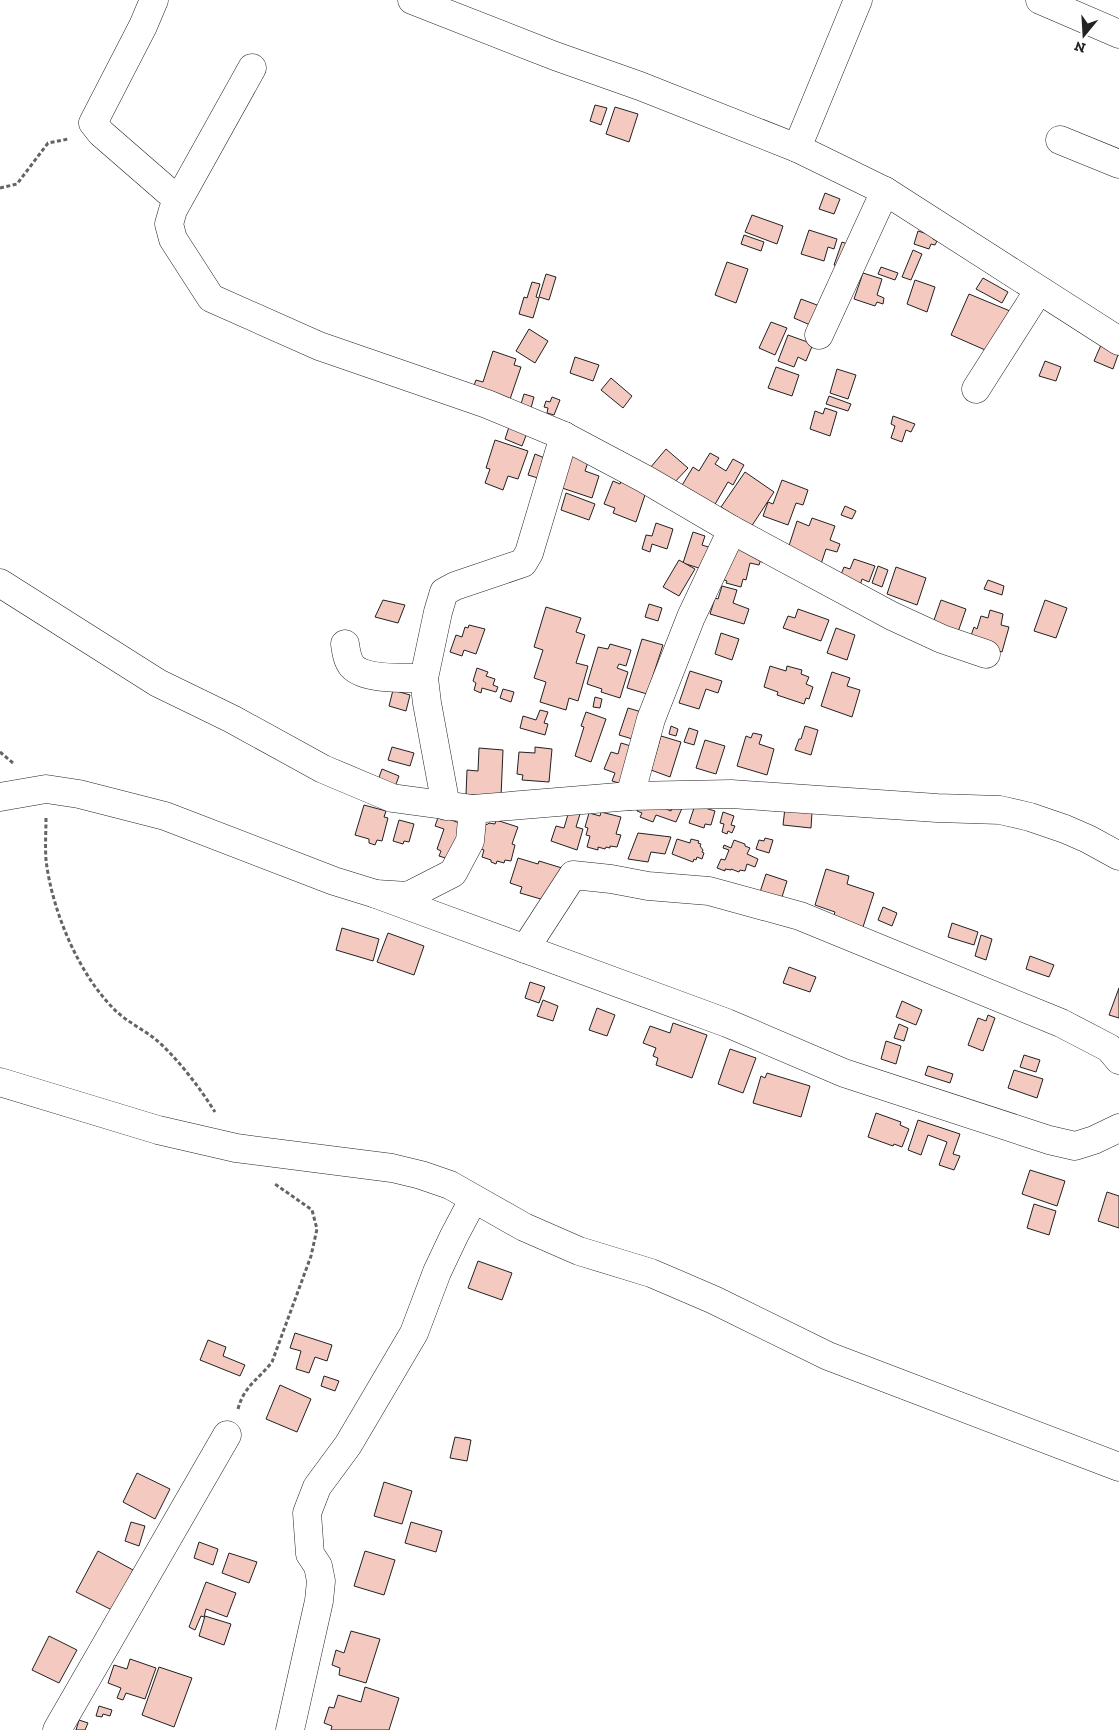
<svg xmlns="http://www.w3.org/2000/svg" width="1119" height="1730" viewBox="0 0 1119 1730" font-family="'Zilla Slab',serif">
<rect width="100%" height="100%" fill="#fff"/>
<!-- building -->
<g fill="#f3c9c0" stroke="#222">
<path d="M595,105l12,3 -6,17 -11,-4z"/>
<path d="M615,107l23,7 -9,28 -23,-8z"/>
<path d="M825,193l15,6 -6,15 -15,-5z"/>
<path d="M752,215l31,11 -6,18 -32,-12z"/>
<path d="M809,230l28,9 -3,10 -6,-2 -4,14 -23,-7z"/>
<path d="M918,231l16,5 -1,3 4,2 -2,4 -4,-1 -2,5 -15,-5z"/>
<path d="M744,235l20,7 -3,9 -20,-7z"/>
<path d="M842,242l11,4 -8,22 -11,-3z"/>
<path d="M913,250l9,4 -11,26 -9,-3z"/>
<path d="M727,262l21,7 -12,34 -21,-8z"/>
<path d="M881,267l17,6 -3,7 -17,-6z"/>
<path d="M863,273l19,6 -5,16 7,3 -1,6 -6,-2 -2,4 -21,-7z"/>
<path d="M546,274l10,3 -7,23 -10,-3z"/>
<path d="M983,278l25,14 -6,11 -26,-14z"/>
<path d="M915,280l20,7 -8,25 -20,-8z"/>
<path d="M532,282l8,2 -4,13 3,1 -6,20 -14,-4 5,-17 3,1z"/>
<path d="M969,294l41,17 -18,42 -41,-18z"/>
<path d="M801,299l24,9 -8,20 -23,-10z"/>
<path d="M771,322l16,6 -12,27 -16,-7z"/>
<path d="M529,329l19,12 -13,22 -19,-12z"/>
<path d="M788,335l25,9 -7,17 -8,-4 -4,10 -16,-6z"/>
<path d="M1101,345l18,7 -6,17 -19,-8z"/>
<path d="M493,351l23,8 -2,6 7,2 -13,38 -35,-17 3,-8 7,2z"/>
<path d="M575,357l24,8 -6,16 -23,-8z"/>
<path d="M1045,361l16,6 -5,14 -17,-5z"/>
<path d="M776,367l23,8 -7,21 -24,-8z"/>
<path d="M837,369l19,6 -8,24 -18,-6z"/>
<path d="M611,378l21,18 -9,12 -22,-18z"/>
<path d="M524,394l10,3 -3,11 -10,-4z"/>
<path d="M829,396l22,8 -3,7 -22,-7z"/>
<path d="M552,397l8,3 -6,15 -7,-2 1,-5 -4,-1 2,-6 4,1z"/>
<path d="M825,408l12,4 -7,24 -20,-7 5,-18 8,3z"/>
<path d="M893,416l22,8 -4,8 -5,-2 -4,12 -11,-4 4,-12 -4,-2z"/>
<path d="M509,427l18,6 -5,13 -17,-7z"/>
<path d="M495,440l33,11 -10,28 -10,-3 -5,14 -18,-7 5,-14 -4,-1z"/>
<path d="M666,449l22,19 -17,18 -21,-18z"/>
<path d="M570,453l19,6 -4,12 14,5 -7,22 -33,-11z"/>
<path d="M710,453l9,5 -4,6 11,7 7,-12 11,6 -11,20 -5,-3 -14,24 -33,-19 12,-20 6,4z"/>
<path d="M535,454l12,5 -6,20 -13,-4z"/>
<path d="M745,472l29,20 -23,35 -30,-20z"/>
<path d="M623,475l23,17 -10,30 -23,-9 2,-5 -11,-4 9,-23 7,3z"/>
<path d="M782,480l26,10 -5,15 -7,-2 -8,22 -25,-9 5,-14 5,2z"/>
<path d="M566,493l29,11 -6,16 -28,-10z"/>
<path d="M845,506l11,5 -4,8 -11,-4z"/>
<path d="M812,518l23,8 -5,14 10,4 -3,8 -11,-3 -6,18 -34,-12 11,-34 12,5z"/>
<path d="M656,523l17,6 -6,20 -15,-5 -2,8 -8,-3 4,-14 6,1z"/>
<path d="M693,532l12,4 -3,9 13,4 -7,22 -25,-8z"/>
<path d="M734,543l28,13 -3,9 -9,-2 -4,17 -3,-1 -2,8 -15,-4 1,-2 -8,-3z"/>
<path d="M854,559l21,7 -6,16 -7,-3 -3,10 -21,-7 6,-15 6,2z"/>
<path d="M679,560l16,9 -16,27 -16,-9z"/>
<path d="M878,566l10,4 -6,17 -10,-4z"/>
<path d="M896,567l30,11 -9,27 -30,-11z"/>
<path d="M988,580l16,6 -2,9 -18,-6z"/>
<path d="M722,586l15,4 -4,13 16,6 -5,15 -34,-10 5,-16 3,1z"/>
<path d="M383,600l22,5 -7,18 -23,-6z"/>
<path d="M941,600l25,9 -8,23 -25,-9z"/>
<path d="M1045,600l22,8 -11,30 -22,-7z"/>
<path d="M649,604l13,4 -4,13 -13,-4z"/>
<path d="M546,607l35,11 -5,14 9,3 -9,28 12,3 -10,35 -9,-3 -3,12 -26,-8 6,-20 -12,-4 9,-28 -9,-3z"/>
<path d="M798,609l31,11 -8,21 -38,-13 5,-12 7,2z"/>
<path d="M990,610l13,4 -2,11 8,2 -7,25 -33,-11 5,-14 3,2 4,-13 7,2z"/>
<path d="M469,625l16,4 -9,25 -12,-4 -2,6 -12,-4 6,-17 6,2 3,-10 3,1z"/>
<path d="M836,628l19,7 -8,25 -20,-7z"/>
<path d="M721,633l18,6 -7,21 -17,-6z"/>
<path d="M642,639l21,6 -16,49 -20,-6z"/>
<path d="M610,644l21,6 -5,16 -7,-2 -2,4 11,4 -8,26 -19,-6 1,-3 -15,-5 11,-37 10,2z"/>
<path d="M770,666l16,5 1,-5 15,4 -1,4 8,3 -3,7 7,3 -4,12 -3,-1 -2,6 -27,-9 1,-3 -14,-5z"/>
<path d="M477,668l11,4 -2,4 9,3 -2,6 5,2 -2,5 -14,-4 -1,5 -7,-3 2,-7 -3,-2z"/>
<path d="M690,671l32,10 -4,12 -12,-4 -7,20 -20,-6z"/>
<path d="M832,672l18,6 -3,8 13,4 -8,27 -31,-11z"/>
<path d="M503,689l11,3 -3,10 -11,-4z"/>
<path d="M393,690l17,5 -4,16 -17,-5z"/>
<path d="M595,697l7,2 -2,9 -7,-1z"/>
<path d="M628,708l17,5 -9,27 -17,-5z"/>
<path d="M540,710l8,2 -4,11 4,1 -3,11 -25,-7 3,-12 13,4z"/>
<path d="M586,712l20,7 -15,43 -16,-6 9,-29 -3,-1z"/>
<path d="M671,726l7,3 -2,7 -7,-2z"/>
<path d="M805,726l13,4 -7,25 -16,-5 4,-11h2z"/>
<path d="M689,728l9,3 -4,14 -10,-3z"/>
<path d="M753,733l9,2 -3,9 15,5 -7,26 -30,-9 9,-30 5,2z"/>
<path d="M661,736l20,6 -11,35 -19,-7z"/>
<path d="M705,740l20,6 -9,28 -20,-6z"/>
<path d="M621,743l10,3 -5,39 -14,-4 3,-8 -11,-4 7,-17 7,2z"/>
<path d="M392,747l22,6 -4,13 -22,-6z"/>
<path d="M535,747l17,2 -3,33 -27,-2 1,-5 -6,-1 2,-22 16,1z"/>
<path d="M479,748l24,2 -2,47 -35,-2 1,-25 11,1z"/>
<path d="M382,769l17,7 -4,11 -17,-7z"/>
<path d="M641,799l30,12 4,-8 8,3 -7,16 -20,-7 -3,7 -13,-5 2,-4 -5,-2z"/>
<path d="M364,805l22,6 -2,6 4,1 -6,23 -5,-1 -2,5 -6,-2v-4l-14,-4z"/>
<path d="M695,805l20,6 -4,14 -6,-1 -1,4 -15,-5z"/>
<path d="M785,808l27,4 -1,16 -28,-3z"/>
<path d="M569,811l11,3 -4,13 7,2 -6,21 -26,-9 5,-15 8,2z"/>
<path d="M601,812l20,5 -5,17 5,1 -4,12 -7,-1v2l-4,-1 -1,2 -7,-2v3l-11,-3 3,-11 -4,-1 2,-7 -3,-1 4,-14 11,3z"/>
<path d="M723,812l11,4 -3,9 4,1 -3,7 -4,-2 -1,3 -5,-2 2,-8 -4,-1z"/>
<path d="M439,815l20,8 -2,34 -5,3 -13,-4 2,-5 -4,-2 7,-20 -9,-3z"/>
<path d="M399,820l15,4 -5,18 -5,-1 -1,3 -10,-3z"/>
<path d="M496,820l22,7 -6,17 3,1 -4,16 -6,-1 -1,3 -7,-2 -1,3 -5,-2v-2l-9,-3 2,-7 -7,-2 8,-23 3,-1 1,-1 6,1z"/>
<path d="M638,833l33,4 -6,17 -14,-2 -3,10 -20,-3z"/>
<path d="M765,838l8,2 -4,13 -13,-4 3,-9 5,1z"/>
<path d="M677,839l13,4 1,-4 8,2 -1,2 3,1 -1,2 3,4 -1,2 2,1 -2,6 -5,-2 -1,3 -2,-1 -1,3 -21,-8z"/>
<path d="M734,840l11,4v2l5,2 -3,6 11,5 -3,8 -8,-3 -2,7 -5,-1 -1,2 -8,-3v1l-6,-1v2l-8,-3 4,-9 4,1 4,-10 -6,-2 1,-3 7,3z"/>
<path d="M518,858l20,6 1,-3 23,7 -11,34 -31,-9 2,-6 -12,-4z"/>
<path d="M826,869l23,7 -2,8 27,9 -11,34 -30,-9 2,-6 -20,-7z"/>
<path d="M766,874l21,7 -6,19 -21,-8z"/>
<path d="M883,907l14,6 -5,13 -14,-6z"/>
<path d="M952,923l26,9 -4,13 -26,-8z"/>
<path d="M342,928l37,11 -6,22 -37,-11z"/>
<path d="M388,933l36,13 -10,29 -37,-13z"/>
<path d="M981,935l11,4 -6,21 -11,-4z"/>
<path d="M1030,956l24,9 -5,12 -23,-8z"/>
<path d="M789,967l27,10 -6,15 -27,-9z"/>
<path d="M530,982l15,5 -6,16 -14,-5z"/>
<path d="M1119,988v30l-10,-3z"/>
<path d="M543,1000l15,6 -5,15 -16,-5z"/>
<path d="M902,1001l20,9 -6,15 -20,-8z"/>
<path d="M597,1008l18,7 -8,21 -18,-6z"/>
<path d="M988,1015l7,3 -12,33 -15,-6 10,-27 8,3z"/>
<path d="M673,1023l34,12 -15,43 -36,-13 2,-7 -5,-2 3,-8 -13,-5 7,-17 20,7z"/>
<path d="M899,1024l9,4 -4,13 -10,-3z"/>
<path d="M886,1041l15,5 -5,18 -15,-5z"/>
<path d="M730,1049l26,9 -13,35 -25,-9z"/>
<path d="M1024,1055l16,5 -4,12 -16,-5z"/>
<path d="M928,1066l25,8 -3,9 -25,-8z"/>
<path d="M1014,1070l29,9 -6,19 -29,-10z"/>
<path d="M767,1073l43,13 -9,31 -48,-14 8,-27 4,2z"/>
<path d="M876,1113l25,9 -1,3 9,4 -7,18 -8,-3 -1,2 -25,-9z"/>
<path d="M918,1120l42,14 -7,20 7,2 -6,14 -15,-5 8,-23 -19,-7 -7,20 -13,-5z"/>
<path d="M1030,1170l35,11 -8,25 -35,-12z"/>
<path d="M1107,1192l12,4v32l-21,-7z"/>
<path d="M1034,1204l22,7 -7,24 -22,-7z"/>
<path d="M478,1261l34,12 -10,27 -34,-12z"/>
<path d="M295,1333l37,12 -5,16 -12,-4 -6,16 -13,-4 5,-18 -11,-3z"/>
<path d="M208,1340l18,7 -3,9 22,9 -5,11 -40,-16z"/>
<path d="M324,1376l15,5 -4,10 -14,-5z"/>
<path d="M280,1385l31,14 -14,33 -31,-13z"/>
<path d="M455,1437l16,3 -4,21 -17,-3z"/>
<path d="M137,1473l33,16 -15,30 -32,-17z"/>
<path d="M384,1482l28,9 -10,33 -28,-8z"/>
<path d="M131,1522l14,4 -6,20 -14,-5z"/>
<path d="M411,1522l31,9 -6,21 -31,-9z"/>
<path d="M199,1542l19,7 -5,16 -19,-7z"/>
<path d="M98,1551l35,19 -21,40 -36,-18z"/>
<path d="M365,1551l30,9 -11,35 -30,-9z"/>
<path d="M229,1553l28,9 -8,21 -27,-10z"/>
<path d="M206,1582l30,11 -9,24 -21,-8 -2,8 -3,-1 -6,14 -6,-3z"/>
<path d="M205,1616l26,8 -7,21 -25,-9z"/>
<path d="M351,1631l29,8 -14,44 -27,-8 1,-7 -8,-3 4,-15 8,3z"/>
<path d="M49,1636l28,14 -18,33 -27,-13z"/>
<path d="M130,1659l26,9 -11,31 -19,-6 -3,7 -6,-2 4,-10 -13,-5 6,-18 13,4z"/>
<path d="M159,1667l33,11 -18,49 -32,-12z"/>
<path d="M365,1687l34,11 -10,32h-58l1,-4 -8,-3 5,-16 5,1 4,-13 23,7z"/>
<path d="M99,1706l13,4 -2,6 -7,-2 -1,3 -6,-1z"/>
<path d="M79,1720l9,3 -3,7h-9z"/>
</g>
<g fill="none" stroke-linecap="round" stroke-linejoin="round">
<!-- minor casing -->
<g stroke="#222" stroke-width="29">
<g id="minor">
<path d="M154,0l-11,26 -50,97 8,10 77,67"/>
<path d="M412,0l143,56 85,30 157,62 88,43 234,150"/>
<path d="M1040,0l79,34"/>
<path d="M252,68l-79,142 -4,14 4,15 38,59 108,48 168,58 77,32 81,43 87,51 160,86 50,23 44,15"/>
<path d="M1060,140l59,24"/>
<path d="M797,148l61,-148"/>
<path d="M819,335l66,-144"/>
<path d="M976,389l63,-99"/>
<path d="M0,583l158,100 74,36 91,50 69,29 81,11 157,-13 101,-2 206,14 63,2 30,7 35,12 23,10 31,17"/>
<path d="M345,644c1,7 2,16 7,22 12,14 54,12 72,12"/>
<path d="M630,796l21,-77 40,-102 41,-87"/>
<path d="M0,797l46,-8 33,5 86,22 169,65 42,13 32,2 45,-23 17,-32 3,-32"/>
<path d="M446,806l-19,-103 -3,-25 14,-66 6,-20 11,-6 68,-23 6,-10 35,-117"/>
<path d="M376,894l351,129 117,50 205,67 26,6 19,-6 25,-12"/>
<path d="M525,949l48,-74 38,4 37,7 61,5 91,25 261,107 48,25 10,12"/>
<path d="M0,1082l158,48 78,18 156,20 29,7 29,10 74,42 55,24 72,22 63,27 114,56 291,111"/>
<path d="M57,1730l170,-295"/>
<path d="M290,1730l29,-129 2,-20 -3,-15 -8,-12 -3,-41 10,-26 31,-42 66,-112 23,-61 17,-36 19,-36"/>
</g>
</g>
<!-- path -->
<g stroke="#646464" stroke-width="3" stroke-dasharray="4 2.5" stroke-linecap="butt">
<path d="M0,188l17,-4 31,-41 20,-4"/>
<path d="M0,752l13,11"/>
<path d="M46,818c0,14 -1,28 0,42 6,51 33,116 71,152 11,10 25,17 37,26 22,18 46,50 61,74"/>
<path d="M238,1409c6,-23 20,-29 34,-47l39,-106 6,-27 -5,-19 -37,-26"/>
</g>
<!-- minor -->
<use href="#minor" stroke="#fff" stroke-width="28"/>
</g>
<!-- north arrow -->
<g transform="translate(1084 35) rotate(198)" stroke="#ffffff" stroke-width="4" paint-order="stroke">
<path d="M0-4L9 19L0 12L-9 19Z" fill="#222222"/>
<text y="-8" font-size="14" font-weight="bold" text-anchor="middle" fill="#222222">N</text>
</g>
</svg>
